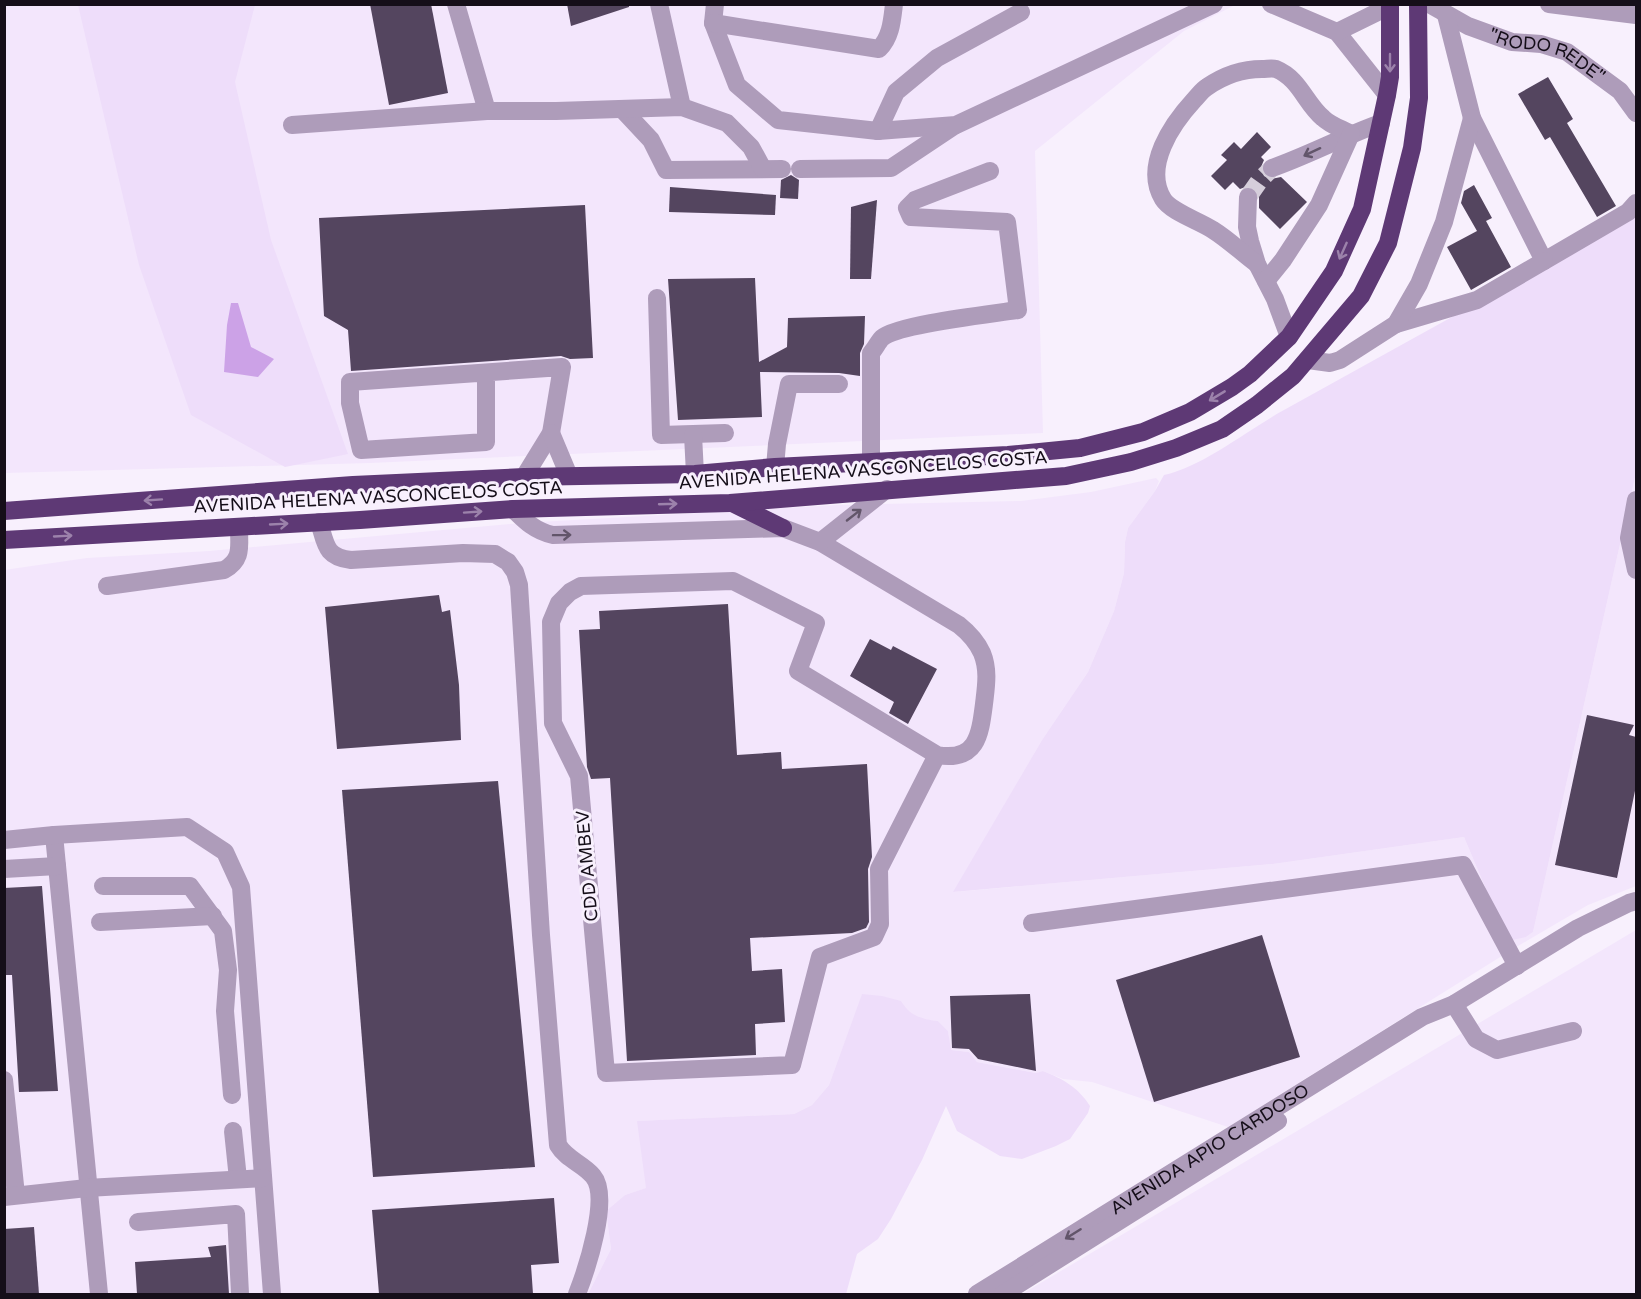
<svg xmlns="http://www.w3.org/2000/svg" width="1641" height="1299" viewBox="0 0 1641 1299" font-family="'Varela Round',sans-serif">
<rect width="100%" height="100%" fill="#f8f0fd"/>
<!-- built -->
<g fill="#f3e6fc">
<path d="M4,5h1231l-51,26 -149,120 8,282 -673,30 -365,10z"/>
<path d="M1636,473v413l-48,19 -75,44 -285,178 -136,-45 -29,-3 -20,-8 -6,2 -60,-11 -8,-10 -19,-2 -2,-19 -10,-10 -19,-2 -13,-9 -44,-15 -33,90 -17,20 -18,9 -156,7 9,67 -22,7 -19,16 5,38 -23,45h-583l-1,-724 83,-12 122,-7 312,-28 316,-18 184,-4 70,-9 65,-14 3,3 -4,10 -27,37 -3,14 -1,31 -10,38 -26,61 -46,68 -88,152 319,-28 191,-27 40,95 22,5 7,-5z"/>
<path d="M1636,930v364h-614z"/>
</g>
<!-- green -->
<g fill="#eeddfa">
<path d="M78,5h177l-20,77 36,158 77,214 -63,13 -94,-52 -52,-150z"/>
<path d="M1636,215v258l-103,459 -7,5 -14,3 -8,-8 -40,-95 -191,27 -320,28 89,-152 46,-68 26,-61 10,-38 1,-31 3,-14 27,-37 9,-16c38,-8 85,-46 120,-65 117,-65 235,-130 352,-195z"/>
<path d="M862,994l20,2 19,5c9,15 20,18 37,20l10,10 3,19 18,2 8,10 59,11 7,-2c20,8 35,16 47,35l-2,7 -18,26 -14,7 -34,13 -22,-3 -43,-25 -11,-25 -24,54 -31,59 -13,20 -21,15 -11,40h-258l23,-45 -5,-38 19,-16 21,-7 -9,-67 157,-7 18,-9 17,-20z"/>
</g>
<!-- water -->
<path fill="#cca2e7" d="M231,303h7l13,44 23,12 -16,18 -34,-5 3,-47z"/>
<!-- building -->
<g fill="#54455f">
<path d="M370,4h61l17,89 -59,12z"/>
<path d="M567,4h62v3l-58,19z"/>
<path d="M1548,77l25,42 -6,4 49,83 -19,11 -47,-80 -5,3 -27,-46z"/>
<path d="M1257,132l14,15 -10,10 3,3 -3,7 3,9 7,3 10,-2 26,25 -27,27 -21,-21v-11l-5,-9 -6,-2 -8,3 -7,-7 -8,8 -14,-14 16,-16 -6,-5 13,-13 7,7z"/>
<path d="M791,175l8,5 -1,19 -18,-1 1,-18z"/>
<path d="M1474,185l18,33 -6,3 25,46 -40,23 -24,-43 30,-16 -16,-28 3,-12z"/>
<path d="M670,187l106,8 -1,20 -106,-3z"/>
<path d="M877,200l-6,79h-21l1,-72z"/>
<path d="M585,205l8,153 -23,1 -9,-3 -210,15 -3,-41 -24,-14 -5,-98z"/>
<path d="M755,278l4,84 28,-15 1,-29 77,-2 -1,28 -4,9v23l-21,-3 -79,-1 2,45 -84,3 -10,-141z"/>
<path d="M439,595l3,17 8,-2 9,75 2,55 -124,9 -12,-142z"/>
<path d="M728,604l9,151 44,-3 1,17 85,-5 5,93 -4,12 1,53 -3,6 -14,5 -102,5 2,33 30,-2 3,53 -30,2 1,31 -129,6 -17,-283 -19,1 -4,-12 -8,-137 21,-1 -1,-18z"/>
<path d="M870,639l21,11 2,-4 44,23 -29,55 -19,-11 5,-11 -44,-26z"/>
<path d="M1587,715l47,10 -5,10 7,2v49l-19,92 -62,-13z"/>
<path d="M498,781l37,386 -162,10 -31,-387z"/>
<path d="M42,886l16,205 -39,1 -7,-117h-8v-87z"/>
<path d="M1262,935l38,122 -146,45 -38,-122z"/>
<path d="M1030,994l6,77 -58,-12 -9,-10 -17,-1 -2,-52z"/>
<path d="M554,1198l5,65 -28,2 2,29h-154l-7,-84z"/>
<path d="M34,1227l5,67h-35v-65z"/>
<path d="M226,1245l3,49h-92l-2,-32 76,-5 -3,-10z"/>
</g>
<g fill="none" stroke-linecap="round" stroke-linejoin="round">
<!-- minor-tunnel -->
<path stroke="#d6cedb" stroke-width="18" stroke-dasharray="18 9" stroke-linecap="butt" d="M1248,197l12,-17 12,-12"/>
<!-- minor -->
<g stroke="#ae9cba" stroke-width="18">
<path d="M456,4l31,107"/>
<path d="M659,4l23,103"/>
<path d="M715,4l-2,19 24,62 41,35 100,11 78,-6 258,-121"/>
<path d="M1271,4l66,28 50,63"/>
<path id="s1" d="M1429,4l39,22 44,16 29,2 26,8 53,39 16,22"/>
<path d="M1549,4l87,11"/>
<path d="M1446,15l26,103 72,143 84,-49 8,-9"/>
<path d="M713,23l166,26c12,-12 13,-28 15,-45"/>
<path d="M1337,32l53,-26"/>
<path d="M622,109l29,31 15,30 116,-1"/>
<path d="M292,125l195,-14h69l126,-4 45,16 24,24 12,22"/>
<path d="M878,131l18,-39 41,-34 84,-46"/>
<path d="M1272,168c37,-13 72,-32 109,-45"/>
<path d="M800,169l91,-1 63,-42"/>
<path d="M1248,197l-1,30 3,14 7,23 18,35 14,38"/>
<path d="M1257,264c-15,-11 -28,-24 -44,-34 -13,-9 -42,-18 -50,-31 -20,-33 9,-75 31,-99 4,-4 8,-10 13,-13 16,-11 36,-18 55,-18 5,0 10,-1 14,0 24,10 29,34 47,49 7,7 19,11 28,16"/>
<path d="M1266,281l17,-21 36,-55 32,-71"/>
<path d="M657,298l4,137 64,-2"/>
<path d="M1396,324l81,-24 67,-39"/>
<path d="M1308,360l22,3 10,-3 56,-36 23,-40 25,-62 28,-104"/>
<path d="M486,374v68l-125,8 -11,-47v-21l212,-15 -11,66 -27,44"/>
<path d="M551,433l18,43"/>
<path d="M693,435l2,39"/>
<path d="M871,464v-111c4,-4 7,-11 11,-15 16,-14 111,-24 136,-28l-11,-88 -96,-5 -4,-9 8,-8 75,-29"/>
<path d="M775,467l2,-23 12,-60h50"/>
<path d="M1636,500l-7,38 7,32"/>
<path d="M513,509c12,12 22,22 40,26l230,-7 37,14 139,83c10,8 18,17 23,28 7,17 4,34 2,51 -4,31 -7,58 -47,51l-58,114 1,55 -6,13 -54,20 -28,108 -186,8 -27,-297 -26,-53 -2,-101 8,-19 11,-11 11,-6 152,-5 83,42 -18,48 139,84"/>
<path d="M319,522c7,22 6,35 32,38l112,-7 32,1 13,8 7,10 4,13 22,350 17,210c9,15 24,18 35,31 18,21 -7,95 -16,118"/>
<path d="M820,542l67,-53"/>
<path d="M107,586l117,-16c19,-11 15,-23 15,-43"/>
<path d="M54,835l45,459"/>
<path d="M4,840l50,-5 133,-8 38,25 16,35 31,407"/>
<path d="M4,869l53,-3"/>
<path d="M103,886h87l33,45 5,39 -3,41 7,84"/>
<path d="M100,922l113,-6"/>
<path d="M1032,923l431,-58 54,101"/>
<path d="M1454,1004l22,35 21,11 76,-19"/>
<path d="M4,1080l12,115"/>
<path d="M233,1131l5,48"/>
<path d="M4,1197l83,-9 176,-10"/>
<path d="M138,1222l98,-8 4,80"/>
<path id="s2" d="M977,1294l445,-277 32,-13 124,-76 51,-25 7,-2"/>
<path d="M1003,1294l275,-173"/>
</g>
<!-- highway -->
<g stroke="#5e3975" stroke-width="18">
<path d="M732,503l51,25"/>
<path d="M4,511l349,-26 171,-8 171,-3 80,-7 233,-12 72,-7 63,-16 47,-20 42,-25 18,-13 39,-37 45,-66 28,-62 25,-114 3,-18v-73"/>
<path d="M4,540l356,-20 153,-11 217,-6 273,-22 63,-5 65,-14 45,-14 46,-19 35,-24 36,-29 68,-80 27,-53 24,-95 7,-50 -1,-94"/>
</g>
</g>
<!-- one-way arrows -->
<defs><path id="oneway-shaft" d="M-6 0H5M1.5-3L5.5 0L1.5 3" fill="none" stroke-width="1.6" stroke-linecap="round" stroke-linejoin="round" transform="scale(1.5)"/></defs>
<g stroke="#9c82ab">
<use href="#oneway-shaft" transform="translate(1390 63) rotate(90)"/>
<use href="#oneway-shaft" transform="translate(1343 251) rotate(114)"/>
<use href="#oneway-shaft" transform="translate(1217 396) rotate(149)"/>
<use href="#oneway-shaft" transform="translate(153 500) rotate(176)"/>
<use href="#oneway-shaft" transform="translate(668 504) rotate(-2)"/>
<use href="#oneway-shaft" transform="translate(473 512) rotate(-4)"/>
<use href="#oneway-shaft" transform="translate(279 524) rotate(-3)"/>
<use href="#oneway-shaft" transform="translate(63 536) rotate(-3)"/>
</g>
<g stroke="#62556a">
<use href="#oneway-shaft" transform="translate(1312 152) rotate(155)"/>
<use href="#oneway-shaft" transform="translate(854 515) rotate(-38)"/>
<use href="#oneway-shaft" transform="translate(562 535) rotate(-1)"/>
<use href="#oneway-shaft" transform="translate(1073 1234) rotate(148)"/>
</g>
<g text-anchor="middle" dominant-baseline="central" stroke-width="6" stroke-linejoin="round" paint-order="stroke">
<!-- street labels -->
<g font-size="18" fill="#150e19" stroke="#f8f0fd">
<text stroke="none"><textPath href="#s1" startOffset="130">"RODO REDE"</textPath></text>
<text transform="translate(863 470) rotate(-4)">AVENIDA HELENA VASCONCELOS COSTA</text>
<text transform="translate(378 497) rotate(-3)">AVENIDA HELENA VASCONCELOS COSTA</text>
<text transform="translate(587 866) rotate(-95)">CDD AMBEV</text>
<text stroke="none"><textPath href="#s2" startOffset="274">AVENIDA APIO CARDOSO</textPath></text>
</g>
</g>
<!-- border -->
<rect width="1641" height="1299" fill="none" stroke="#150e19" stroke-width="12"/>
</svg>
